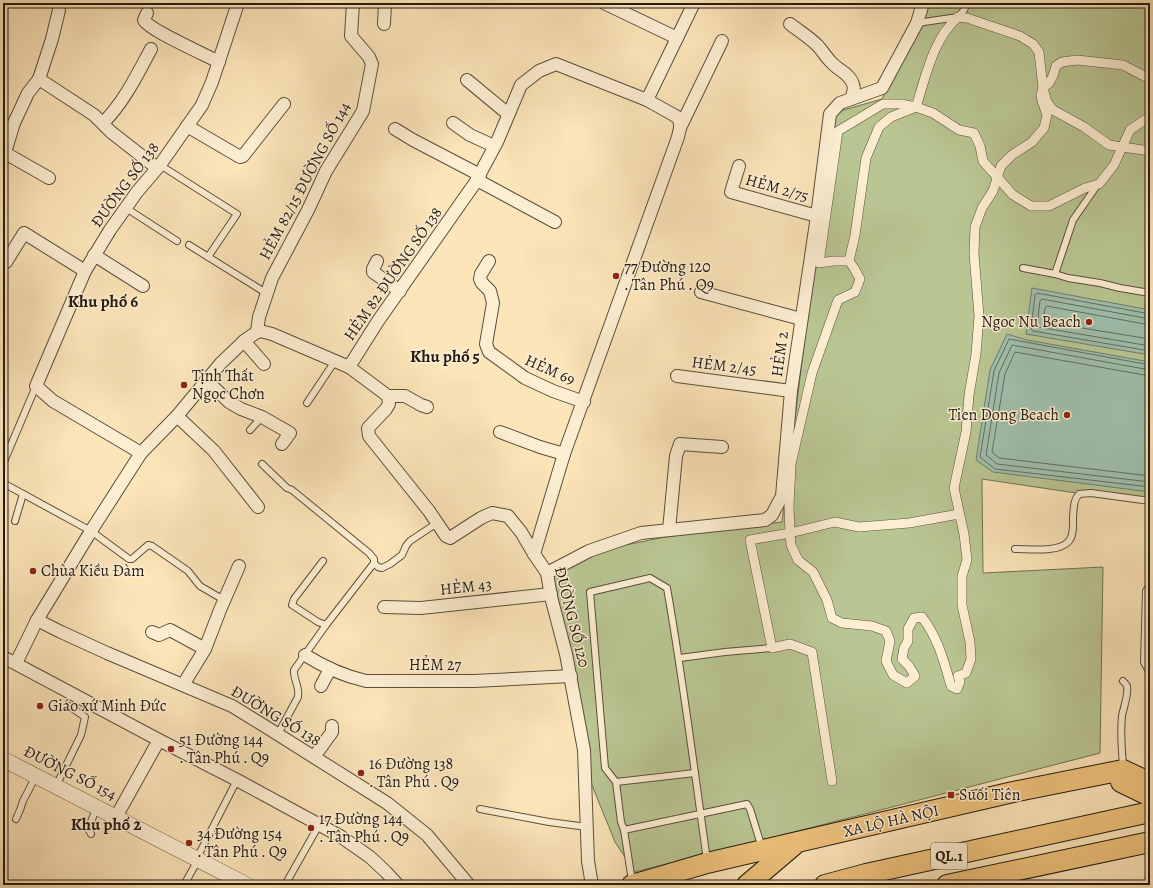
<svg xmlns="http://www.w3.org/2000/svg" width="1153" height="888" viewBox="0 0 1153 888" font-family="Alegreya,serif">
<rect width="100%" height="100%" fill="#fce5b9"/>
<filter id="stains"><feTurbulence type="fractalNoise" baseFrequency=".005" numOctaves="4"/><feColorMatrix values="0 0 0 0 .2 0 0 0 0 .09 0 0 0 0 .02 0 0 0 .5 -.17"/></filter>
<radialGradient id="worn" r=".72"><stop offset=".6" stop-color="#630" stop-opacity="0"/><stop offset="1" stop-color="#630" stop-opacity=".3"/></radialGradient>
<!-- green -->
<path fill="#b9c693" stroke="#6e7052" d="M925,3h225v501l-168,-25 1,94 120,-6 -3,186 -231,60 -234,59 -20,-30 -30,-74 -35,-192 36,-23 79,-16 117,-15 51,-409 49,-14z"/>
<!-- water -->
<g fill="#9fbfac" stroke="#6e7d6e">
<path d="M1032,288l118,22v45l-124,-21z"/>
<path d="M1007,334l20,6 123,22v130l-157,-20 -17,-12 14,-90z"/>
</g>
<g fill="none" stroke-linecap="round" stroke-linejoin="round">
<!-- shore -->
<g stroke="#626d5f" stroke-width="1">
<path d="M1150,314l-113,-21 -2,2 -4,34 2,2 117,20"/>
<path d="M1150,319l-108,-20 -2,2 -3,24 1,2 112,19"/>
<path d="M1150,325l-103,-19 -2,2 -2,12 2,2 105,17"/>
<path d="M1150,365l-141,-26 -15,32 -14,86 15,12 155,18"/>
<path d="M1150,370l-138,-25 -13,28 -13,82 11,9 153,18"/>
<path d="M1150,376l-135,-24 -10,22 -13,78 7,6 151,18"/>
</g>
<!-- service casing -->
<g stroke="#5a4e3c" stroke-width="8">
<g id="service">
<path d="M917,23l41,-6 6,-7 3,-7"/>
<path d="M160,165l77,49 -29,43"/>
<path d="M126,208l51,33"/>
<path d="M189,245l77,48"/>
<path d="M1023,268l32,6 13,4 32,5 20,5 30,5"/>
<path d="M1055,274l18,-54 25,-36"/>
<path d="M307,403l28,-42"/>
<path d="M250,430l12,-13"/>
<path d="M3,464l33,-78"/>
<path d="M262,464l25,24 5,2 77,63 5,6v4l-48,62"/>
<path d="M3,483l88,48 38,28h3l16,-14 4,1 36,25 12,15 24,14"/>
<path d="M15,521l8,-27"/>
<path d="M1015,549c15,0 44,4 54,-8 5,-6 4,-17 4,-24 1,-9 0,-16 6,-23l12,-1 59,8"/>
<path d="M374,563l4,4 4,1 8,-4 12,-9 4,-9 4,-5 27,-18"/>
<path d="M1150,585l-4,6 -2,71 6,11"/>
<path d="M680,658l45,-6 47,-4"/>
<path d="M1123,681c1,1 3,3 4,5 2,8 -4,23 -5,30 -2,17 0,34 1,51"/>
<path d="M278,734l20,-37c2,-10 -5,-18 -4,-27l32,-45 -8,-3 -26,-17 2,-6 29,-38"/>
<path d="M616,782l79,-9"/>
<path d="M56,786l25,-51 4,-18 -16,-11"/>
<path d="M480,809l69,13 38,5"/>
<path d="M16,819l4,-9 3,-9 13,-25"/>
<path d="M624,830l8,51"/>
<path d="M91,834l-3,-5 9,-22"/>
<path d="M197,858l40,-78"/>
<path d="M707,860c-13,-91 -24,-182 -40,-272l-17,-10 -60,14 15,176 11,14 5,40 3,8 123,-26 3,5 12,39"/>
<path d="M184,885l14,-25"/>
<path d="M285,885l34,-60"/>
</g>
</g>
<!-- pedestrian casing -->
<g stroke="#5a4e3c" stroke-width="10">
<g id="pedestrian">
<path d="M849,261l6,-26 11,-77 13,-31 12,-10 25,-10 17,6 26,17 15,3 6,13 3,15 30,34 18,11h18l36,-18 14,-4 15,-19 16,-35 13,-9 7,-3"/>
<path d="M959,514l-50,9 -50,4 -24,-5 -45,11 1,12 7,15 15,12 14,28 5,18 10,5 30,3 14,5 4,10 -4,20 7,14 14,8 8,-7 -6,-10 -7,-7 2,-11 4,-7v-12l6,-11 8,-1c16,21 22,44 29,69l6,3 3,-7 -2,-6 8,-3 5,-14 -1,-17 -8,-37v-29l5,-16 -3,-26 -10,-46 12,-56 3,-37 7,-41 3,-38 -5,-62 1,-27 7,-19 11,-17 8,-25 11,-11 20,-13 12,-14 3,-13 -5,-14 -1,-6 2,-7 6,-5 4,-7 3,-10 6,-4 15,-2 46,5 27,14"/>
<path d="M832,781l-20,-129 -22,-8 -18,4 -22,-108 40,-7 -1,-27 2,-42 21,-91 26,-73 17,-8 5,-13 -6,-11 -5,-7h-15l-15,2 19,-132 45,-27h18l15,3c10,-31 17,-68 42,-90l9,1 53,18 13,8 6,8 4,36 4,14 6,8 31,17 25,18 41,6"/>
</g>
</g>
<!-- minor casing -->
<g stroke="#5a4e3c" stroke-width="14">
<g id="minor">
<path d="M604,3l73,35"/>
<path d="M59,10l-7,29 -13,40 55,36 17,17 46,36"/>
<path d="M147,13l-3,7c5,10 62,35 75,42"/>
<path d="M384,24l1,-21"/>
<path d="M790,24c9,7 19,13 27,21 5,5 9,12 14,17 7,8 19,12 22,22 2,5 0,10 -2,15"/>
<path d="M467,80l41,34"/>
<path d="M647,100l47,-97"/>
<path d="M103,123c21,-21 34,-48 48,-74"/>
<path d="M453,123l17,12 24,11"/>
<path d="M187,126l53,31 3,-1 41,-52"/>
<path d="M680,128l42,-87"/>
<path d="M395,129l18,11 67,35"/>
<path d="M5,153l44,25"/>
<path d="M3,159l11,-36 14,-30 11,-14"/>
<path d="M739,166l-8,26 86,24"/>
<path d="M477,180l78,42"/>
<path d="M94,255l49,31"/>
<path d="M377,261l-4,8v3l27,19"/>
<path d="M489,261l-8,13 -1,5 2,4 8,8 3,12 -7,41 3,8 36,26 28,13 31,11"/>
<path d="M3,263l3,-1 18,-29 61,38"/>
<path d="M701,292l100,27"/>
<path d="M257,332l2,-15 13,-39 36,-68 18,-39 37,-60 9,-47 -3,-7 -18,-21 2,-33"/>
<path d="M244,341l20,23"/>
<path d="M349,367l29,-46 97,-138 22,-41 24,-57 18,-14 17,-7 91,36 25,14 5,3 3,5v6l-2,9 -114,317 -30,100"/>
<path d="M677,376l114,15"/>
<path d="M206,380l23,22 12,7 21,8 28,16 -8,11"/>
<path d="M388,396h17l16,9 6,2"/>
<path d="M177,416l37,35 44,56"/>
<path d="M500,432l40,15 24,7"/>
<path d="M141,453l-88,-52 -17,-15 49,-115 25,-41 27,-38 23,-27 42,-60 10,-23 26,-79"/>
<path d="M669,530l7,-74 4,-12 42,3"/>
<path d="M547,573l42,-22 52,-18 124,-13 7,-5 10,-19 9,-105 26,-175 13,-102 10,-11 42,-15 35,-65 6,-20"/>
<path d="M384,607l37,1 130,-14"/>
<path d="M37,620l24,12 46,21 125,53 31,19 124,78 40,32 42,50"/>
<path d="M152,632l7,3 11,-5 35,19"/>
<path d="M305,655c19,12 39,21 61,26h108l97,-5"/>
<path d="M3,657l156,83 78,40 103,56 30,21 16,15 12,13"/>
<path d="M16,663l21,-43 54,-89 50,-78 36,-37 44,-53 23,-22 13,-9 3,-1 12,3 77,33 39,29 1,8 -3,5 -18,19 1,8 60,75 17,25 4,2 31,-20 11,-5 16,3 13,16 13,22 13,19 4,24 15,57 18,96 4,111 4,24"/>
<path d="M183,685l22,-36 15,-39 19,-44"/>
<path d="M321,686l9,-17"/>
<path d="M314,757l18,-25v-6"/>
<path d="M116,817l43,-77"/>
</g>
</g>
<!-- tertiary casing -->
<g stroke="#5a4e3c" stroke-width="16">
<path id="tertiary" d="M3,759l244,126"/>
</g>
<!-- trunk casing -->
<g stroke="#241b12" stroke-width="22">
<g id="trunk">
<path d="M1121,782l29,14"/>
<path d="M632,885l75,-22 306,-71 110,-22 19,9 8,2"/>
<path d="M747,885l47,-40"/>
<path d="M825,885l41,-11 284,-62"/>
<path d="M947,885l203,-43"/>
</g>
</g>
<!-- service -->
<use href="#service" stroke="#fdeed2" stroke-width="6"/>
<!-- pedestrian -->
<use href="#pedestrian" stroke="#fdeed2" stroke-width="9"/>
<!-- minor -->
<use href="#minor" stroke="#fdeed2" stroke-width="12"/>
<!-- tertiary -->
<use href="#tertiary" stroke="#fdeed2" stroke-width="15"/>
<!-- trunk -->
<use href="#trunk" stroke="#eec27c" stroke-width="20"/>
</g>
<!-- markers -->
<g fill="#8f2418" stroke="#fdeed2" stroke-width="1.5">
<circle cx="616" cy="276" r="4"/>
<circle cx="1089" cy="322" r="4"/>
<circle cx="184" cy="385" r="4"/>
<circle cx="1067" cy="415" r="4"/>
<circle cx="33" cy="571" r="4"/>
<circle cx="40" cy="706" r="4"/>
<circle cx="171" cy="749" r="4"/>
<circle cx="361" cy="773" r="4"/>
<rect x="947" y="791" width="8" height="8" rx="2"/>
<circle cx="311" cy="828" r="4"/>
<circle cx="189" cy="843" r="4"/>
</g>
<g text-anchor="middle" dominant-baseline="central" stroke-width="3" stroke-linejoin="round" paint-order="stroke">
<!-- shield labels -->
<rect fill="#fdeed2" stroke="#655a4c" stroke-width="1" x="931" y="843" width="36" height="26" rx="3"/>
<g font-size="15" font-weight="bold" fill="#241b12">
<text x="949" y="856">QL.1</text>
</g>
<!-- street labels -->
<g font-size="16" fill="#241b12" stroke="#fdeed2">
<text transform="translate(305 181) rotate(-62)">HẺM 82/15 ĐƯỜNG SỐ 144</text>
<text transform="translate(125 185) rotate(-53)">ĐƯỜNG SỐ 138</text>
<text transform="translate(777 188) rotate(16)">HẺM 2/75</text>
<text transform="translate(393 274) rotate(-55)">HẺM 82 ĐƯỜNG SỐ 138</text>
<text transform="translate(780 354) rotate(-82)">HẺM 2</text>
<text transform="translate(724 366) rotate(7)">HẺM 2/45</text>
<text transform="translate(550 370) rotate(24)">HẺM 69</text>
<text transform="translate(466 587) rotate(-6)">HẺM 43</text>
<text transform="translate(572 617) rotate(76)">ĐƯỜNG SỐ 120</text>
<text x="435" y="665">HẺM 27</text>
<text transform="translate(276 716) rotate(31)">ĐƯỜNG SỐ 138</text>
<text transform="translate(70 773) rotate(27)">ĐƯỜNG SỐ 154</text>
<text transform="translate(891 821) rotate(-13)">XA LỘ HÀ NỘI</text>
</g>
<!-- poi labels -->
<g font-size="16" fill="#241b12" stroke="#fdeed2" text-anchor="start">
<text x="624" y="267">77 Đường 120<tspan x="624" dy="18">. Tân Phú . Q9</tspan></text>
<text x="1081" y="322" text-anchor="end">Ngoc Nu Beach</text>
<text x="192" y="376">Tịnh Thất<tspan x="192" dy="18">Ngọc Chơn</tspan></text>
<text x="1059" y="415" text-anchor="end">Tien Dong Beach</text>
<text x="41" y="571">Chùa Kiều Đàm</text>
<text x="48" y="706">Giáo xứ Minh Đức</text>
<text x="179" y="740">51 Đường 144<tspan x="179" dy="18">. Tân Phú . Q9</tspan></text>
<text x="369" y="764">16 Đường 138<tspan x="369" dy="18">. Tân Phú . Q9</tspan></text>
<text x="959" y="795">Suối Tiên</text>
<text x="319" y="819">17 Đường 144<tspan x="319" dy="18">. Tân Phú . Q9</tspan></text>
<text x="197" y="834">34 Đường 154<tspan x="197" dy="18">. Tân Phú . Q9</tspan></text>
</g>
<!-- neighbourhood labels -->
<g font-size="17" font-weight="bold" fill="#241b12" stroke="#fdeed2">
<text x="103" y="301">Khu phố 6</text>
<text x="445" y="356">Khu phố 5</text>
<text x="106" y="824">Khu phố 2</text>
</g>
</g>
<!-- margin -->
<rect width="1153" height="888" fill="none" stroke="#fce5b9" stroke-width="16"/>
<rect x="4" y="4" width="1145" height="880" fill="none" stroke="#241b12" stroke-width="2"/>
<rect x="8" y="8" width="1137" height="872" fill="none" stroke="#241b12"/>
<rect width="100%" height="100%" filter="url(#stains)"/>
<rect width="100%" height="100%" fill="url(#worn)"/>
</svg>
